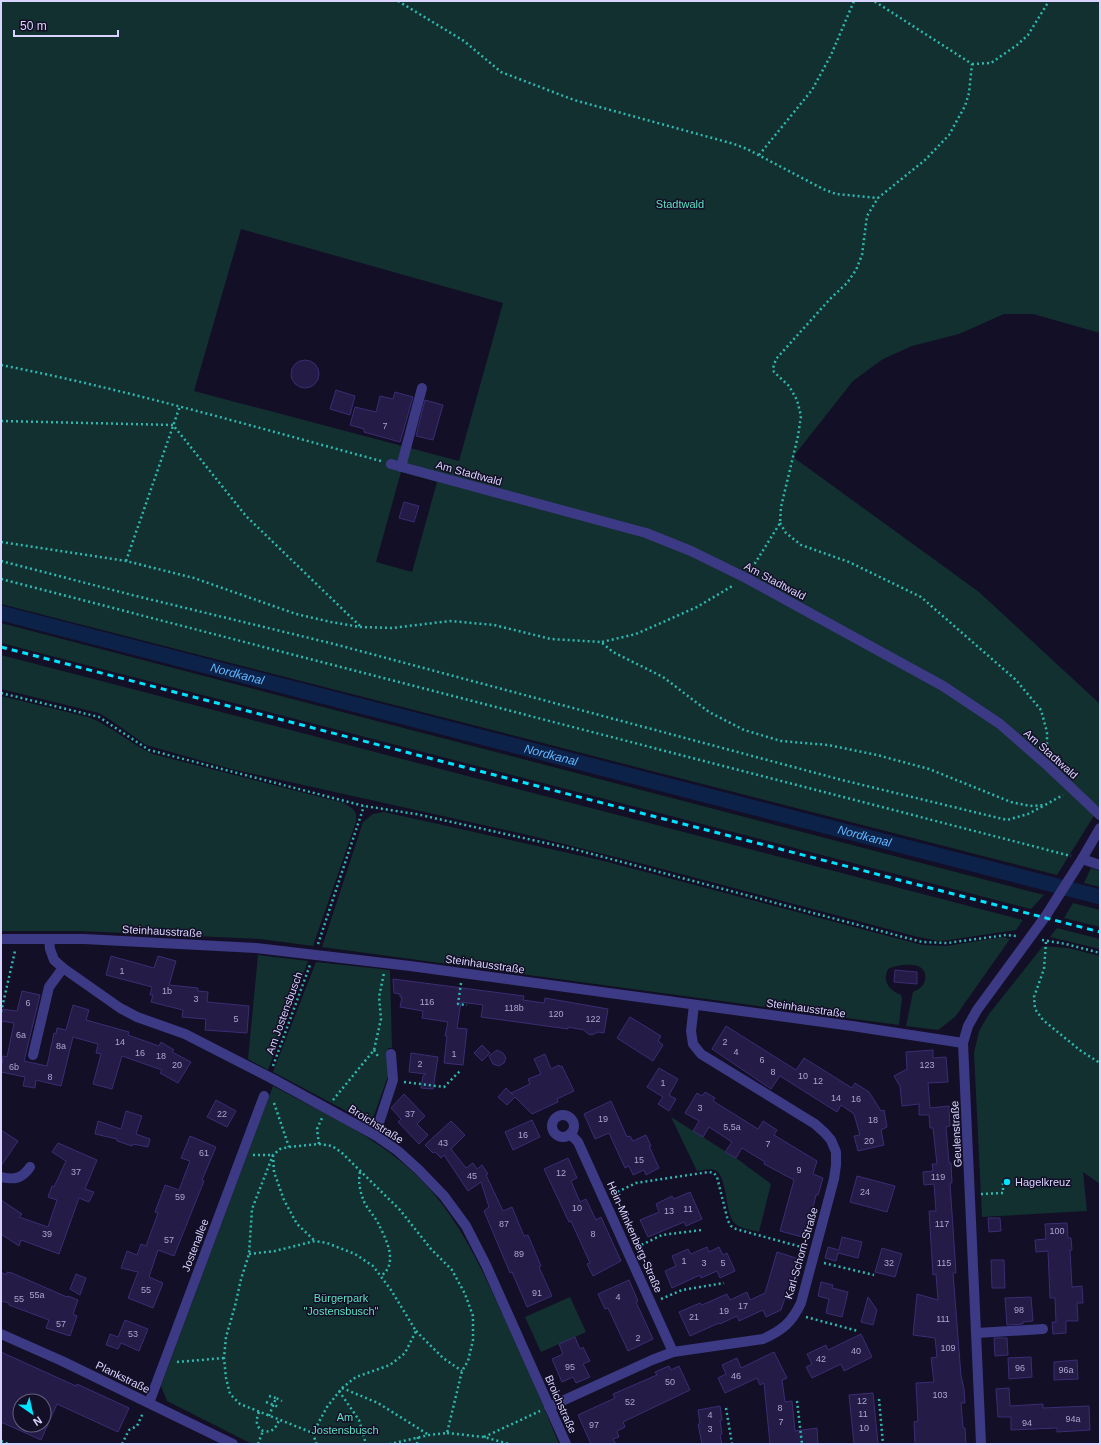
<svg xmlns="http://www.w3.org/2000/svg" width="1101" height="1445" viewBox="0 0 1101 1445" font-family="Arial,sans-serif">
<rect width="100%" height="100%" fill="#130f26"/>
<!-- green -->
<g fill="#12302f" fill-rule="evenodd">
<path d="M1,1h1099v332l-67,-19h-29l-45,20 -47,12 -29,13 -30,22 -60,76 186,135 121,112v102l-43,69 -1056,-271zM241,229l262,74 -44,158 -265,-70zM401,472l36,10 -25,90 -36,-10z"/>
<path d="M1,623l1043,272 -13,14 -1030,-266z"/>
<path d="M1,655l1022,265 -7,10 -67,10 -10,1 -21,-4 -271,-72 -119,-30 -297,-66 -85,-24 -37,-26 -10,-6 -98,-24z"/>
<path d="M1,696l87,21c24,9 42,27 65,37l191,49c9,6 14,8 12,19l-43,124 -53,-7 -180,-8h-79z"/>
<path d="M384,812l216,48 322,85 24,1 57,-9 7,2 -55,78 -17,13 -32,-4 7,-34c2,-1 6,-3 8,-5 6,-5 6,-16 -1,-20 -8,-4 -24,-2 -32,2 -6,13 1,21 13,26l1,3 -3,27 -577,-78 41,-125 10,-8z"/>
<path d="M1091,868l9,3v16l-16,-4z"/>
<path d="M1073,903l27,7v17l-36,-9z"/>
<path d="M1057,928l43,11v10l-50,-12z"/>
<path d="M1043,946l25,2 32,8v228l-17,-12 4,39 -105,6 -8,-164 5,-22 10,-17z"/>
<path d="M258,955l50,6 -40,109 -20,-11z"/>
<path d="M316,962l74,8 2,78h-4v28l-17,48 -98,-52z"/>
<path d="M273,1086c48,26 101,49 141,87 45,42 68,97 93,151 18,40 36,80 52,120h-307l-85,-43 -6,-15z"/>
<path d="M671,1117l65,41 35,26 -12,48c-6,-2 -15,-3 -21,-6 -15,-8 -9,-50 -23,-56 -6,-2 -12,0 -18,1z"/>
<path d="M570,1297l16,35 -45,20 -16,-35z"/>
</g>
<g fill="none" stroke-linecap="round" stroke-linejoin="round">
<!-- canal -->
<path stroke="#0c2248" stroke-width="15" id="s1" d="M1,613l1099,284"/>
</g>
<!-- building -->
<g fill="#241b47" stroke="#3b2d73" fill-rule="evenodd">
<circle cx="305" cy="374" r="14"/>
<path d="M336,390l19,6 -5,19 -20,-6z"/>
<path d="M395,392l18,5 -13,45 -36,-10v-3l-14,-4 5,-18 21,5 4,-16 13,3z"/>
<path d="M425,400l18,5 -10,35 -17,-4z"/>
<path d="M404,502l15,4 -5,16 -15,-4z"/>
<path d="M111,956l43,12 4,-12 18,5 -7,24 29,3v3l10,1 -1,10 42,4 -2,27 -42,-3 1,-11 -24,-2 1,-7 -32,-8 2,-7h-3l2,-8 -46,-12z"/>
<path d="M895,970l22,2v12l-23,-2z"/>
<path d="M393,979l131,17 -1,4 21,3 1,-5 63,11 -4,24 -6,-1 -6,3 -4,-1 -4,-4 -16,-3v2l-87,-12 2,-12 -22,-3 -4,26 10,1 -4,36 -19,-2 3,-27h-2l3,-14 -26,-4 1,-7 -23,-4 2,-10h-2v-3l-6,-1z"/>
<path d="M22,991l18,4 -16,66 23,5 7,-33 2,1 1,-6 9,2 7,-25 16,5 -3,10 43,12 -1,3 31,11 2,-4 13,8 -2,2 19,10 -13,21 -18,-10 2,-3 -40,-14 -10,33 -19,-5 8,-30 -5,-1 2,-9 -25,-7 -12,49 -25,-6 -1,8 -12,-2 2,-9 -24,-5 2,-16 4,1 7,-34 -13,-2v-12l16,2z"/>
<path d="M630,1017l31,19 -3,5 5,4 -10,16 -36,-23z"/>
<path d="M726,1026l70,44 8,-12 48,30 3,-5 14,9 12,19 3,-1 3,17 -6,3 3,15 -26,6 -4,-15 6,-1 -6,-21 -13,-9 -4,7 -57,-36 -9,13 -59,-40z"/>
<path d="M482,1045l8,8 -8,8 -8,-8z"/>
<path d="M497,1050l6,3 3,5 -2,5 -5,3 -6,-2 -4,-8z"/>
<path d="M933,1050v8l13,-1 2,25 -20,1 2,25 19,-2 1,20 -4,1 3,36h2l1,20h-2l6,90h-3l8,103 3,13 1,14h-4l2,25h2l1,16h-51l-1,-22 4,-1 -2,-38 18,-1 -3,-24 6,-1 -2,-19 -22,-3 4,-41 21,6 -2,-26 -3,1 -4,-64h7l-2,-27 -10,1 -1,-13 10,-1 -1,-7h5l-4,-36h-3l-1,-13h-10v-11l-17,2 -2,-20 -6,-10 13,-7 -1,-17z"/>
<path d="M411,1053l27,4 -5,32 -12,-1 2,-12 3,-2 -17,-2z"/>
<path d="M545,1054l6,15 8,-4 1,2 2,-1 12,25 -17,8 1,3 -26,12 -17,-17 -8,8 -9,-8 8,-9 7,7 -2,-2 19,-9 -2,-5 13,-5 -7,-15z"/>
<path d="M659,1068l19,11 -9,16 7,4 -7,12 -11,-7 5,-7 -16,-10z"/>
<path d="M705,1092l10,6 -2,3 45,28 5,-8 14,9 -3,5 43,26 -4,13 10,4 -5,17h-2l-10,43 -26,-7 14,-51 -30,-16 1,-2 -23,-14 -6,10 -11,-6 7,-10 -23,-15 -6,10 -10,-6 6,-10 -14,-8 12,-20 5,3z"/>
<path d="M404,1094l21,22 -8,8 11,11 -9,9 -21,-22 3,-3 -10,-11z"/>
<path d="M216,1100l20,11 -9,16 -20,-10z"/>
<path d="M611,1101l16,36 3,-1 3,5 13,-6 5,11h-2l10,22 -13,7 -2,-5 -11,5 -4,-9 -4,2 -16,-35 -14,6 -11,-25z"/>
<path d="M126,1111l16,5 -6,18 14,5 -2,8 -15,-3 -1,2 -15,-5v-2l-22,-5 3,-13 23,8z"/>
<path d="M532,1120l8,17 -27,13 -8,-18z"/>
<path d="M451,1121l14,14 -14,14 15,19 7,-5 4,6 5,-4 6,9 -2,1 17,36 9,-4 12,29 4,-1 13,31 -2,1 13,29 -25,11 -15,-35 -2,1 -26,-62 5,-4 -8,-25 -13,9 -24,-36 -3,3 -6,-6 -2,1 -8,-8z"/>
<path d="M1,1130l17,11 -17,25z"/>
<path d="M190,1136l26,11 -14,33 2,1 -30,75 -16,-6 -9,27 14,6 -10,25 -25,-10 10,-26 -17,-4 6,-17 10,4 4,-11 5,2 12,-33 -3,-1 10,-27 14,5 11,-29 -9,-3z"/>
<path d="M58,1143l39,17 -12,29 9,3 -5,10 -10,-4 -20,56 -38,-14 -2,6 -18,-12v-34l21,14 -3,3 29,10 9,-27 -9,-3 4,-11 2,1 12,-26 -14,-9z"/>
<path d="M568,1158l9,20 -6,3 9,21 6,-3 10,21 5,-3 20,44 -28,15 -6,-12 3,-1 -19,-42 -2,1 -25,-53z"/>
<path d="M857,1176l38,10 -8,26 -37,-10z"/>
<path d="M690,1192l12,27 -16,7 -2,-4 -36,15 -8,-17 19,-8 -3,-8 16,-8 2,3z"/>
<path d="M988,1218h12l1,13 -12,1z"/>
<path d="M1067,1223l1,15h3l1,12h-2l2,37 10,-1 1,17h-6l1,18h-12v12l-13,1 -1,-12h4l-1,-24h-5l-2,-47 -12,1 -1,-12 11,-1 -1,-15z"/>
<path d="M842,1237l20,5 -4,16 -20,-5 -2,8 -11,-3 3,-11 11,3z"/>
<path d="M707,1247l2,5 10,-5 4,8 4,-2 8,18 -15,7 -3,-7 -16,7 -1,-3 -28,13 -7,-17 11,-5 -4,-10 16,-7 3,5z"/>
<path d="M882,1248l20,6 -7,23 -20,-5z"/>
<path d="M777,1252l25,8 -11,40 -6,-2 -4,12 -15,7 -3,-7 -24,11 -2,-5 -17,8 -1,-1 -29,13 -11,-24 21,-9 2,2 25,-11 3,6 17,-8 3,8 15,-7z"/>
<path d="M991,1260h13l1,28h-13z"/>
<path d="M1,1272l5,3 1,-3 5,1 55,24 1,-1 10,4 -5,14 4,2 -7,20 -24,-8 3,-8 -40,-15v-2l-8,-2z"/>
<path d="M76,1274l10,4 -6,17 -10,-6z"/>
<path d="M629,1280l9,21 -2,1 17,37 -25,12 -20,-43 -3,1 -7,-15z"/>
<path d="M821,1282l12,3 -1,3 16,4 -6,25 -16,-4 3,-14 -11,-3z"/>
<path d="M868,1297l9,13 -4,15 -12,-3z"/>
<path d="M1031,1297l2,24 -10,1v2l-16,1 -2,-27z"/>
<path d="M125,1320l23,9 -9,22 -18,-8 -3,6 -12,-4 4,-11 8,3z"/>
<path d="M861,1334l11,23 -28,14 -3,-7 -29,14 -6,-11 6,-3 -5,-10 19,-9 2,5z"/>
<path d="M575,1337l5,12 3,-2 7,14 -7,3 7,13 -14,6 -3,-6 -11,5 -10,-23 11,-5 -4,-10z"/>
<path d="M994,1338h13l1,17 -13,1z"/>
<path d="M1,1352l75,34 1,-2 52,24 -11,24 -61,-28 -16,36 -40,-18zM20,1401h24v24h-24z"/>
<path d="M774,1352l13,26 -5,2 3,22 7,-1 3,30 22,-3 1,16h-48l-6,-61 -4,2 -3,-7 -32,15 -7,-15 8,-4 -4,-9 15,-7 4,10z"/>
<path d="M1031,1357l1,20 -23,2 -1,-21z"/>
<path d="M1077,1360l1,19 -24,1v-18z"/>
<path d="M669,1366l2,4 8,-4 11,24 -67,32 2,5 -8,4 2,6 -6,2 3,5h-25l-13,-29 37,-17 -2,-4 44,-19 -2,-3z"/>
<path d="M1009,1388l1,18 33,-2v4l46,-2 1,24 -33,2v-4l-46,2v-13h-13l-2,-28z"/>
<path d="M873,1393l5,51h-24l-5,-49z"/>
<path d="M720,1406l2,14h-2l2,14 -2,1 2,9h-20l-4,-20h2l-2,-14z"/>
</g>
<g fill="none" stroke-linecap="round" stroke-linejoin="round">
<!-- path -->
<g stroke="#2fb8b0" stroke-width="2.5" stroke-dasharray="2 3" stroke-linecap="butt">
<path d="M398,1l66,40 37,31 73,28 160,44 13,5 76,40 13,5 42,4"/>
<path d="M972,64l19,-1 26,-18 11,-10 21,-34"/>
<path d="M759,155l53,-65 19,-35 23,-54"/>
<path d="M1,365c128,25 254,62 380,96"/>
<path d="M1,421l172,4 73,91 114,110"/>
<path d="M780,523l6,10 15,12 48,17 72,35 95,83 25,30 6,22v17"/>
<path d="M1,542l125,19 68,17 102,36 35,8 29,5 32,1 58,-7 44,4 57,14 50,3 12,10 50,25 46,35 35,18 37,11 47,4 49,10 52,14 82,33 19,4 15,-1 18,-10"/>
<path d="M1,561l131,34 202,49 508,136 165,40 21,-6 15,-8"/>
<path d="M126,561l54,-155"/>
<path d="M752,568l28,-45 1,-16 17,-71 3,-20 -4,-16 -8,-14 -15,-14 -1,-4 3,-9 54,-60 17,-16 9,-13 6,-15 5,-39 11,-18 47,-38 24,-25 16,-29 4,-13 3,-29 -98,-63"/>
<path d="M1,579l1070,277"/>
<path d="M602,642l34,-8 61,-27 37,-22"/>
<path d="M1,693l98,24 50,33 215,56 52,8 161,36 345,92 25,1 59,-8 11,1"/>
<path d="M1042,940l24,4 34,9"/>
<path d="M1046,942l-2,27 -10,28 1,12 8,11 38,31 19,12"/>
<path d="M318,944l46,-138"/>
<path d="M461,983l-3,21 9,1"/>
<path d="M1,1012l14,-61"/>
<path d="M374,1050l5,8"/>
<path d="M273,1066l37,-101"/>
<path d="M404,1082l40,5 16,-16"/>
<path d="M333,1100l41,-50 7,-31 -2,-22 5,-24"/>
<path d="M274,1103l15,44"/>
<path d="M319,1144l-2,-15 5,-11"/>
<path d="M253,1155h20l1,17 10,28 13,24 18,17"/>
<path d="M360,1172c-2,9 0,19 3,27 3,9 11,16 15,24 8,16 21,40 3,53"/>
<path d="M613,1194l23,-11 73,-11 5,1 3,4 11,44 3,5 5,3 69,19"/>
<path d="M981,1194l22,-1v-11h2"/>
<path d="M637,1247l25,-12 40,-5"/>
<path d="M249,1254l26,-3 40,-10 12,2 28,11 18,12 18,24 25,41 -11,22 -15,12 -34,12 -14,11 -15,19 -14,26"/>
<path d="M824,1263l50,12"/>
<path d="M661,1299l21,-9 42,-7"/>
<path d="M806,1317l52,14"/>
<path d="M416,1331l27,27 19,13"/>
<path d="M177,1362l47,-4"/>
<path d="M342,1388l36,15 51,32"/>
<path d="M339,1391l20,29 7,24"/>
<path d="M269,1396l7,2"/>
<path d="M879,1399l4,45"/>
<path d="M797,1401l5,43"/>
<path d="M266,1402l13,5"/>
<path d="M726,1408l6,36"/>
<path d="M259,1412c-3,8 -4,14 4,19 9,2 13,-3 16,-11"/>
<path d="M269,1416l7,-18 6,3"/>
<path d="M447,1433l37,4 25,7"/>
<path d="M484,1437l56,-26"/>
<path d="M1,1441l7,3"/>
<path d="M122,1444l7,-14 8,-4 6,-13"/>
<path d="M258,1444l5,-13"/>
<path d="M317,1444l-1,-1 -3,-10 -73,-29 -10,-10 -4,-16 -2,-20 2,-21 9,-31 6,-27 8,-25 3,-45 21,-54 7,-6 9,-2 30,-3 13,2 9,6 59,58 31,39 21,21 13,24 8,22v24l-5,21 -6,10 -15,62 -18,2 -39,9"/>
<path d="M417,1444l1,-7"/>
</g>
<!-- minor -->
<g stroke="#3d3a85" stroke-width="10">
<path d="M391,464l255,69 45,18 55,27 197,108 57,38 48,42 52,49"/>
<path d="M401,467l21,-79"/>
<path d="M1082,859l18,6"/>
<path d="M1,939h83l172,9 154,18 442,60 111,17"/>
<path d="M49,939l1,10 4,11 9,8 57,40 17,9 48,17 86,44 104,57 23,16 21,19 25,26 22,30 20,39 80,179"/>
<path d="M33,1055l16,-68 14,-19"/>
<circle cx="563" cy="1126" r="11"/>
<path d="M570,1134l8,8 95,210"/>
<path d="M375,1135l18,-55 -2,-26"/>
<path d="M1,1177c13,3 21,2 29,-10"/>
<path d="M977,1333l66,-4"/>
<path d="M1,1334l61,27 171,83"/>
<path d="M149,1403l115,-307"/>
<path d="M549,1407l103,-47 21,-8 90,-13c20,-9 29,-17 38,-36l33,-124 2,-14v-13l-5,-12 -6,-7 -10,-9 -114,-70 -8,-10 -2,-13 3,-26"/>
<path d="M981,1444l-18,-401 5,-17 9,-16 68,-93 37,-58 18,-31"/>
</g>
<!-- rail -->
<path stroke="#00e5ff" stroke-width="3" stroke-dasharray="6 5" stroke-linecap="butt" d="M1,647l1099,285"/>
</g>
<!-- markers -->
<circle fill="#00e5ff" stroke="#130f26" stroke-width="1.5" cx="1007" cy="1182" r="4"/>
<g text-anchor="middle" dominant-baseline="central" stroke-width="3" stroke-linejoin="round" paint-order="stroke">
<!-- number labels -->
<g font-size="9" fill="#aca6d1">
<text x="385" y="426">7</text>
<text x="122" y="971">1</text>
<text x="167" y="991">1b</text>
<text x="196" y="999">3</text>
<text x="427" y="1002">116</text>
<text x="28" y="1003">6</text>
<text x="514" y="1008">118b</text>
<text x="556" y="1014">120</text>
<text x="236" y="1019">5</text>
<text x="593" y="1019">122</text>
<text x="21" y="1035">6a</text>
<text x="120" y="1042">14</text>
<text x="725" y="1042">2</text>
<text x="61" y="1046">8a</text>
<text x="736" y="1052">4</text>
<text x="140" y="1053">16</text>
<text x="454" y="1054">1</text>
<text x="161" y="1056">18</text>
<text x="762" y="1060">6</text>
<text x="420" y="1064">2</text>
<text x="177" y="1065">20</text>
<text x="927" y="1065">123</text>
<text x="14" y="1067">6b</text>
<text x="773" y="1072">8</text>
<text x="803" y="1076">10</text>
<text x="50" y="1077">8</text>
<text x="818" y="1081">12</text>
<text x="663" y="1083">1</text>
<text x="836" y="1098">14</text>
<text x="856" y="1099">16</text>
<text x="700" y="1108">3</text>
<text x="222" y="1114">22</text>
<text x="410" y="1114">37</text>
<text x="603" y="1119">19</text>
<text x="873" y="1120">18</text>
<text x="732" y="1127">5,5a</text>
<text x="523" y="1135">16</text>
<text x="869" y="1141">20</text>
<text x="443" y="1143">43</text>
<text x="768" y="1144">7</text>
<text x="204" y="1153">61</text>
<text x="639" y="1160">15</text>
<text x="799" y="1170">9</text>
<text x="76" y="1172">37</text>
<text x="561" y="1173">12</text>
<text x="472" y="1176">45</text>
<text x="938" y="1177">119</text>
<text x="865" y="1192">24</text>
<text x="180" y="1197">59</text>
<text x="577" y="1208">10</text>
<text x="688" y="1209">11</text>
<text x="669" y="1211">13</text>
<text x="504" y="1224">87</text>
<text x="942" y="1224">117</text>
<text x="1057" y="1231">100</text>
<text x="47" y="1234">39</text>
<text x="593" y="1234">8</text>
<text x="169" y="1240">57</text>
<text x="519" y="1254">89</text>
<text x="684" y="1261">1</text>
<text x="704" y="1263">3</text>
<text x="723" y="1263">5</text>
<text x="889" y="1263">32</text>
<text x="944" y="1263">115</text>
<text x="146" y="1290">55</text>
<text x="537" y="1293">91</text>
<text x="37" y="1295">55a</text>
<text x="618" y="1297">4</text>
<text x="19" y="1299">55</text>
<text x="743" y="1306">17</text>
<text x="1019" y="1310">98</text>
<text x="724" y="1311">19</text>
<text x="694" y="1317">21</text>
<text x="943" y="1319">111</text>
<text x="61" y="1324">57</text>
<text x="133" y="1334">53</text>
<text x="638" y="1338">2</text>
<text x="948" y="1348">109</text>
<text x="856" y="1351">40</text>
<text x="821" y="1359">42</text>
<text x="570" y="1367">95</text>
<text x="1020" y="1368">96</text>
<text x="1066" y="1370">96a</text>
<text x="736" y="1376">46</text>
<text x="670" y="1382">50</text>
<text x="940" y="1395">103</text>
<text x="862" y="1401">12</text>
<text x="630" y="1402">52</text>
<text x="780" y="1408">8</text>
<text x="863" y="1414">11</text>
<text x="710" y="1415">4</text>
<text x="1073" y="1419">94a</text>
<text x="781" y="1422">7</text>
<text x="1027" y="1423">94</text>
<text x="594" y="1425">97</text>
<text x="864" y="1428">10</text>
<text x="710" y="1429">3</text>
</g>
<!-- park labels -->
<g font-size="11" fill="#5fe0c0" stroke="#130f26">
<text x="680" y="204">Stadtwald</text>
<text x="341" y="1298">Bürgerpark<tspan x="341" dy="13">"Jostensbusch"</tspan></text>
<text x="345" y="1417">Am<tspan x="345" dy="13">Jostensbusch</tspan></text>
</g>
<!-- street labels -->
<g font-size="11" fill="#d9d4ff" stroke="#130f26">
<text transform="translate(469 473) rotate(15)">Am Stadtwald</text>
<text transform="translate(775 581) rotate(28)">Am Stadtwald</text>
<text transform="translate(1051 754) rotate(42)">Am Stadtwald</text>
<text transform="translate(162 931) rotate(3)">Steinhausstraße</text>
<text transform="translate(485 964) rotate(8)">Steinhausstraße</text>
<text transform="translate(806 1008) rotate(8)">Steinhausstraße</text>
<text transform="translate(284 1013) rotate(-70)">Am Jostensbusch</text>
<text transform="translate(376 1124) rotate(32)">Broichstraße</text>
<text transform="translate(956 1134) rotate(-93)">Geulenstraße</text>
<text transform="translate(635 1237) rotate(66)">Hein-Minkenberg-Straße</text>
<text transform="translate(195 1245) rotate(-69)">Jostenallee</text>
<text transform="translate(801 1253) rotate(-74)">Karl-Schorn-Straße</text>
<text transform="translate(123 1377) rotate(26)">Plankstraße</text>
<text transform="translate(561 1404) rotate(66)">Broichstraße</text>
</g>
<!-- poi labels -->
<g font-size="11" fill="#d9d4ff" stroke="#130f26" text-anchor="start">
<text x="1015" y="1182">Hagelkreuz</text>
</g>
<!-- water labels -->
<g font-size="12" font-style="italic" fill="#62b6ff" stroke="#130f26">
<text stroke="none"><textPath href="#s1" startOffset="244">Nordkanal</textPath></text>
<text stroke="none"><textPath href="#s1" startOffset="568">Nordkanal</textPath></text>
<text stroke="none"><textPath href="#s1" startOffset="892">Nordkanal</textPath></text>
</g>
</g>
<!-- border -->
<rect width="1101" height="1445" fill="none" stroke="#d9d4ff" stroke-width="4"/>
<!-- north arrow -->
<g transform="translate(32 1413) rotate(146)"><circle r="19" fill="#130f26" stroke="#625e7d"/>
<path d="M0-3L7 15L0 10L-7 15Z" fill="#00e5ff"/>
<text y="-6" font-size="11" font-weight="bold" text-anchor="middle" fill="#d9d4ff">N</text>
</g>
<!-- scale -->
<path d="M14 30v6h104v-6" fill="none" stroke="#d9d4ff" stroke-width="2"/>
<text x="20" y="30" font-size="12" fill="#d9d4ff" stroke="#130f26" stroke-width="3" paint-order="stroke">50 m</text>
</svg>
